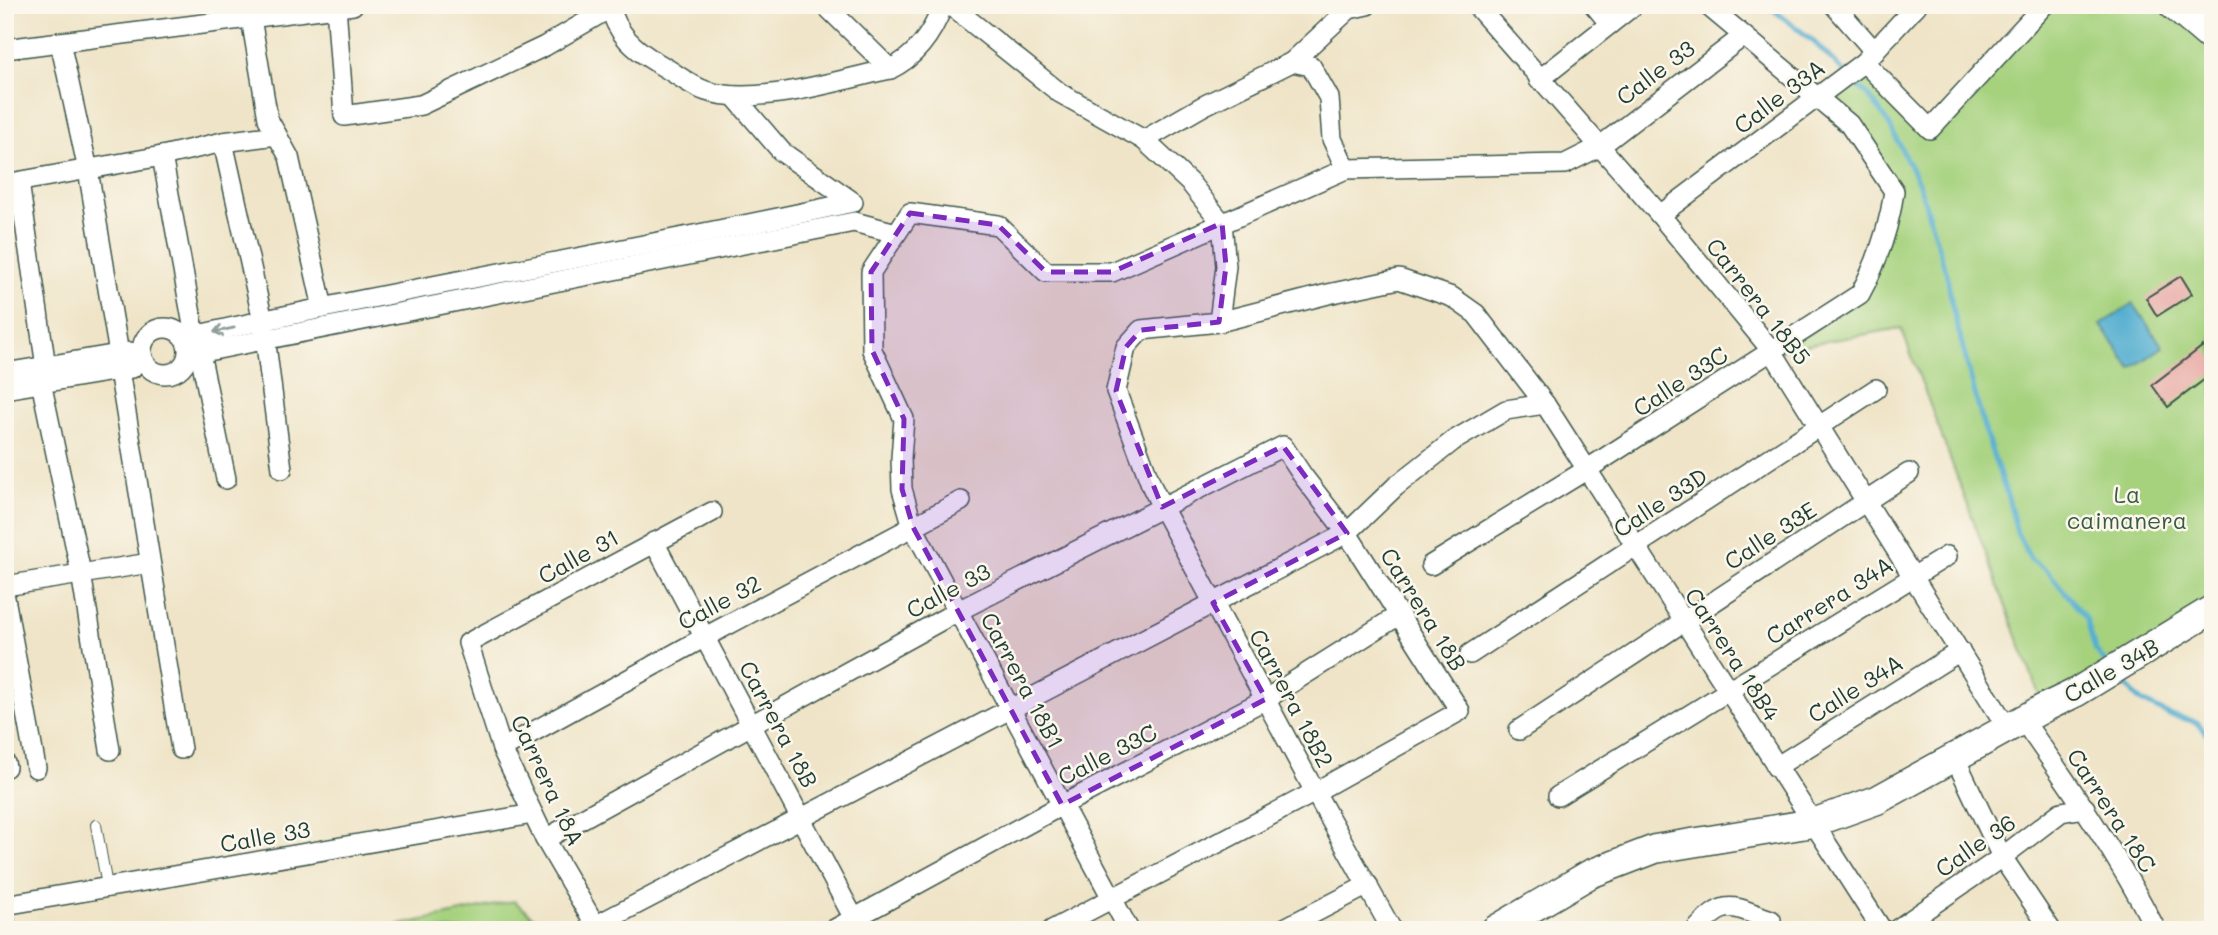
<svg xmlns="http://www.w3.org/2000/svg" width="2218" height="935" viewBox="0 0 2218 935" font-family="Mali,sans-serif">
<rect width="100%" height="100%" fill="#fbf7ec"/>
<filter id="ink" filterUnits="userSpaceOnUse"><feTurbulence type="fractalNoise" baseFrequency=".0143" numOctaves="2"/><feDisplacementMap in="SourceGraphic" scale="14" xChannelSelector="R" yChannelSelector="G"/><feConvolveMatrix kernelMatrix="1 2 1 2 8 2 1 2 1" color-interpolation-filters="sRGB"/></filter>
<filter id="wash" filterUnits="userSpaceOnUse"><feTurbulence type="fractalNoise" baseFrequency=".00686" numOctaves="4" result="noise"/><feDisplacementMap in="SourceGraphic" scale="28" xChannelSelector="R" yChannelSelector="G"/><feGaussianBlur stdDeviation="1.57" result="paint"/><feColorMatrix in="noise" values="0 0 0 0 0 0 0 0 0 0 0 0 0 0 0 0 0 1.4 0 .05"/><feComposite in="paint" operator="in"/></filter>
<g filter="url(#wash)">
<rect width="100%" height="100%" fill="#efe4c7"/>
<!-- green -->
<g fill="#a6d27e" stroke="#628859" stroke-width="2">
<path d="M2044,5h129l40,34v567l-169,102 -143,-380 -129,23 88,-57 34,-103 -76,-93 46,-36 66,67z"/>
<path d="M514,901l35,29h-173z"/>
</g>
<!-- water -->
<path fill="#52aed0" stroke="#387682" stroke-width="2" d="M2133,303l30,44 -32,22 -30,-44z"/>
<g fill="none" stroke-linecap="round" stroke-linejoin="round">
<!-- stream -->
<g stroke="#52aed0" stroke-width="5">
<path d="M1133,5l17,2 7,-2"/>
<path d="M1767,5l44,34 33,33"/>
<path d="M1851,79l22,22 17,25 29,58 28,91 5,31 33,126 24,69 8,32 14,27 16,10 39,48 9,31 12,15"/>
<path d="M2118,677l23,24 28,14 28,7 16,19"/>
<path d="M2213,774v4"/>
</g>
</g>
<g id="blocks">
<!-- building -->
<g fill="#e9aca7">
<path d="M2181,276l11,18 -35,22 -11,-18z"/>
<path d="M2203,346l10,13v14l-45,34 -16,-22z"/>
</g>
</g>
</g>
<g filter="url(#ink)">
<use href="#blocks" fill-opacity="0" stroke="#3e564a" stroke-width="2"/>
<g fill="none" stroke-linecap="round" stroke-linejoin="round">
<!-- service casing -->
<g stroke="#3e564a" stroke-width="12">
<g id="service">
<path d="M96,825l11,61"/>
<path d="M5,890l6,40"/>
</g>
</g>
<!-- minor casing -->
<g stroke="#3e564a" stroke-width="22">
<g id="minor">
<path d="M336,5l8,111 77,-11 124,-59 70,-41"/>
<path d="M610,5c6,29 25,45 49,59 15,8 31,22 47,27 49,16 133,-11 184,-22 26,-12 43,-37 53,-64"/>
<path d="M825,5l65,64"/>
<path d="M950,5l110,88 84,47 47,44 31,39 4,43 -7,56 -78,8 -15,17 -10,44 36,96 10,20 153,285 77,138"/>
<path d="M1476,5l184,210 112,136 236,378"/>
<path d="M1594,5l16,19"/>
<path d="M1834,5l41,47"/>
<path d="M251,18l17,101 21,38 34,151"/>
<path d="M60,42l28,128 31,184"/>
<path d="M5,49l348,-44"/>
<path d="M1292,62l57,-53 18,-4"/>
<path d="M1864,62l66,67 114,-124"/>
<path d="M1539,80l95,-75"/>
<path d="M1144,140l59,-34 89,-44 19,4 18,32 3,41 14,30"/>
<path d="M223,142l40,179 19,148"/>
<path d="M162,156l33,180"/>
<path d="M19,182l27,185"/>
<path d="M5,184l157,-28 61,-14 54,-7"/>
<path d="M1660,215l204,-153 53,-57"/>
<path d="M1219,322l109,-28 71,-15 53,18 24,17 69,90 337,526"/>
<circle cx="165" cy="351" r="23"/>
<path d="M185,338c221,-51 446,-87 668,-136l-71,-50 -48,-56"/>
<path d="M200,353l26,126"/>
<path d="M188,355l666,-133 42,11"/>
<path d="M119,370l62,379"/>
<path d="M5,373l125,-21"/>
<path d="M41,382l40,191 29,177"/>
<path d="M5,389l127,-21"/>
<path d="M654,542l206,388"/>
<path d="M1431,565l155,-95 274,-176c18,-33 29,-65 34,-103l-45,-67 -142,-119"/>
<path d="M5,586l145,-23"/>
<path d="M5,598l31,170"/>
<path d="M1470,654l406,-265"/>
<path d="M2023,720c48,68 95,135 133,210"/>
<path d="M1519,730l390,-257"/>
<path d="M502,749l203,-112 256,-136"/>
<path d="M1955,758l47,99 49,73"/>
<path d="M5,763l1,4"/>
<path d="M1776,767l184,-116"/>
<path d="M1558,796l389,-240"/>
<path d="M545,839l413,-228 325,-165 20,30 44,57 113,178 -145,81 -263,138"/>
<path d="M5,905l528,-91"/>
<path d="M595,926l752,-393 48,-46 58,-46 53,-31 39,-6"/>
<path d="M598,930l-53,-91 -43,-90 -34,-106 244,-131"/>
<path d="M833,930l229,-125 204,-106 133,-84"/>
<path d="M1129,930l-216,-403 -11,-38 -1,-31 3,-39 -32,-69 -1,-78 39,-59 88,12 48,47h66l234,-103 219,-5 34,-17 143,-110"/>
<path d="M1281,930l87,-45"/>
<path d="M1696,930c31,-34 36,-23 75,-10"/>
<path d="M1896,930l106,-73 59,-45 24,-4"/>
</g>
</g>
<!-- secondary casing -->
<g stroke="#3e564a" stroke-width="31">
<g id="secondary">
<path d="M2173,5l40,34"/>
<path d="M1495,930l95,-56 65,-25 158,-26 64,-23 167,-92 31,-15 138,-84"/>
</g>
</g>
<!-- service -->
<use href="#service" stroke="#fff" stroke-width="10"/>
<!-- minor -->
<use href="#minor" stroke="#fff" stroke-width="19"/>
<!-- secondary -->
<use href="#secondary" stroke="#fff" stroke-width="28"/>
</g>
<!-- one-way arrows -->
<defs><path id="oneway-shaft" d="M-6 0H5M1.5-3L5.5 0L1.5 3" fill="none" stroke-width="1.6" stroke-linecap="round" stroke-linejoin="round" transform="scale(1.75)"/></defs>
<use stroke="#8f9e9a" href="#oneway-shaft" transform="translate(224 330) rotate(168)"/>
</g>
<!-- marked area -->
<path fill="#7b2cbf" fill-opacity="0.2" stroke="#7b2cbf" stroke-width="5" stroke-dasharray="14 9" stroke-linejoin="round" d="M910,213l88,12 48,47h66l110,-49 4,43 -7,56 -78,8 -15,17 -10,44 46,116 121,-61 64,87 -134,70 53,96 -204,106 -149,-278 -11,-38 2,-70 -32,-69 -1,-78z"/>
<g text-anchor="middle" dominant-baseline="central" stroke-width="5" stroke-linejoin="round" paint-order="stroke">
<!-- street labels -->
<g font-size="23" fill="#1f3d34" stroke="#fbf7ec">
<text transform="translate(1655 72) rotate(-37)">Calle 33</text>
<text transform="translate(1779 96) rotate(-37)">Calle 33A</text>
<text transform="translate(1759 301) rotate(52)">Carrera 18B5</text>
<text transform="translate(1680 381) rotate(-33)">Calle 33C</text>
<text transform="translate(1660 502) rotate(-33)">Calle 33D</text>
<text transform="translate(1770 535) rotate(-33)">Calle 33E</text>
<text transform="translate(578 556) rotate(-29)">Calle 31</text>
<text transform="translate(948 590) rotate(-28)">Calle 33</text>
<text transform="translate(1829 600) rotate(-32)">Carrera 34A</text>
<text transform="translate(719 602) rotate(-28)">Calle 32</text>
<text transform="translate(1424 609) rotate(58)">Carrera 18B</text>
<text transform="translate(1733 654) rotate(57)">Carrera 18B4</text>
<text transform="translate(2111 670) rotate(-30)">Calle 34B</text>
<text transform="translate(1023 680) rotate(62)">Carrera 18B1</text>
<text transform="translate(1855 688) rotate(-32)">Calle 34A</text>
<text transform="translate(1292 698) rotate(62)">Carrera 18B2</text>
<text transform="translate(779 724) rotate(62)">Carrera 18B</text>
<text transform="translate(1107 754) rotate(-27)">Calle 33C</text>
<text transform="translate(548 780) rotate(65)">Carrera 18A</text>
<text transform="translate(2112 810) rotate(57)">Carrera 18C</text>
<text transform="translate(265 836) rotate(-10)">Calle 33</text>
<text transform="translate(1975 845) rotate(-35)">Calle 36</text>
</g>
<!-- park labels -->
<g font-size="23" fill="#3a5b43" stroke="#fbf7ec">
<text x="2127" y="494">La<tspan x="2127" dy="26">caimanera</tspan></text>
</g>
</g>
<!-- margin -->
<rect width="2218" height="935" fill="none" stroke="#fbf7ec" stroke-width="28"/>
</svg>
